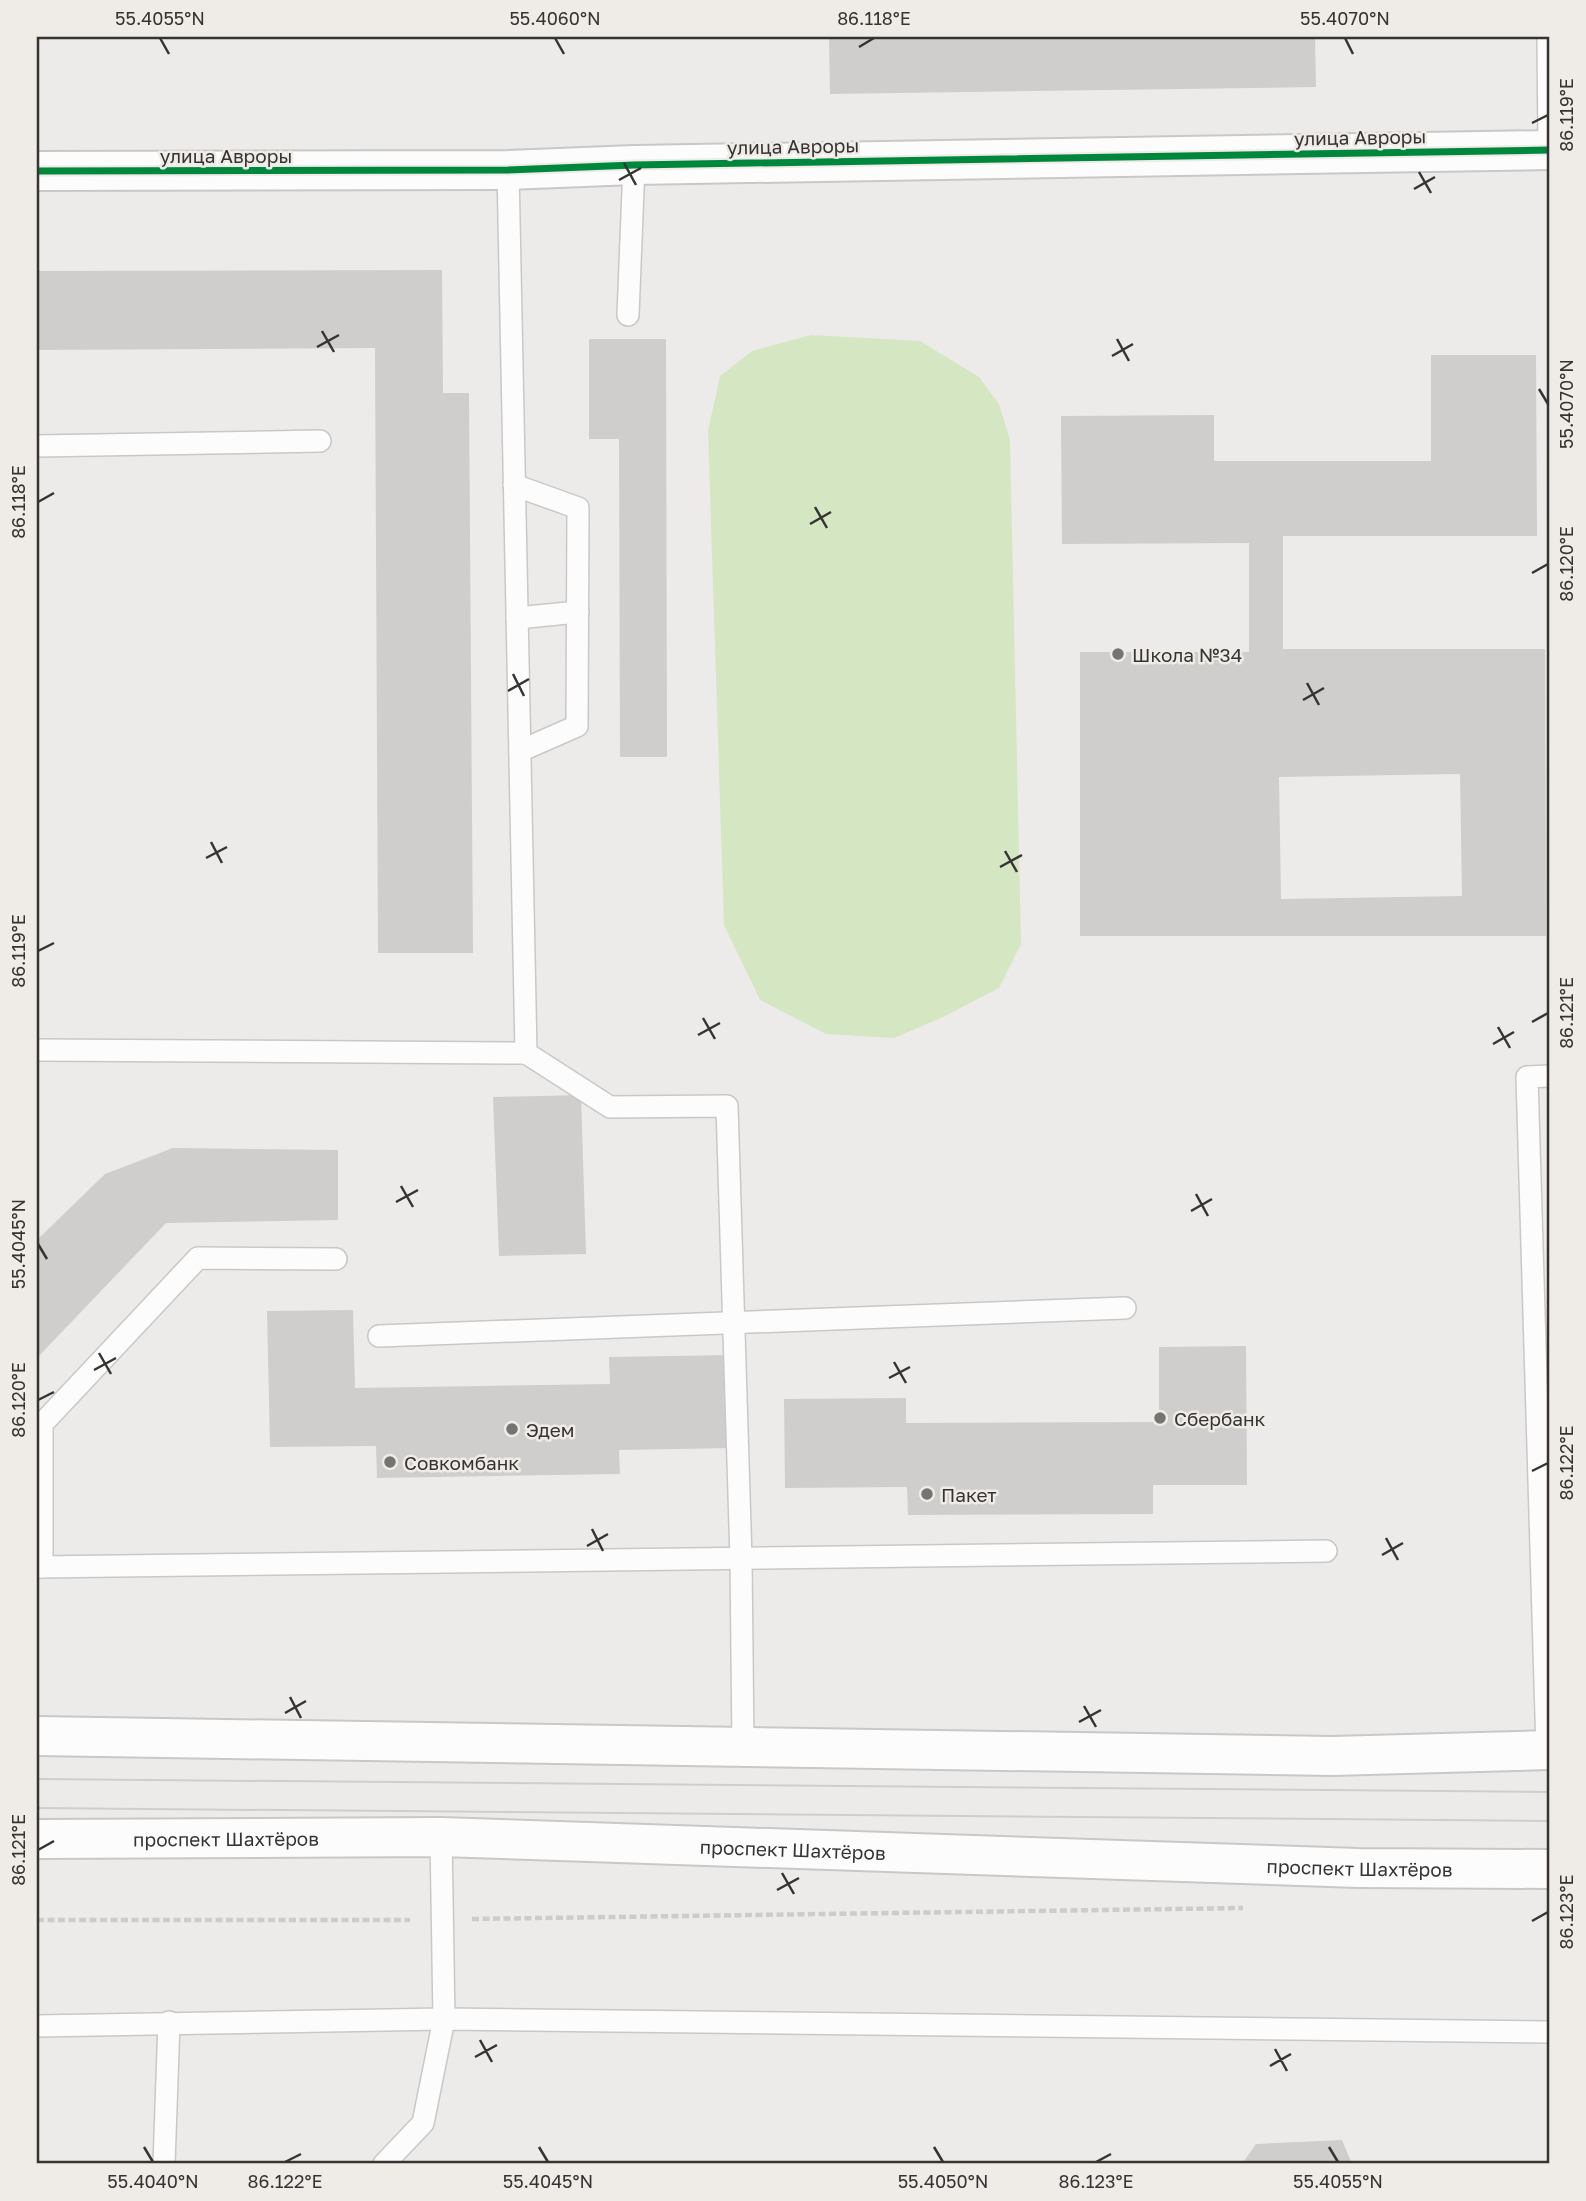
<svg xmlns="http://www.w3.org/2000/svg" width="1586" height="2201" viewBox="0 0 1586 2201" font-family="'Golos Text',sans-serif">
<rect width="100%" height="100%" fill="#edebe9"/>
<!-- green -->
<path fill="#d5e6c2" d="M811,335l109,6 59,36 20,27 11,36 11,504 -22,44 -56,29 -49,21 -68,-4 -66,-34 -36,-75 -16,-494 12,-55 32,-25z"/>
<!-- building -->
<g fill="#cfcecc" fill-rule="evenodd">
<path d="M829,37h486l1,50 -486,7z"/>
<path d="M442,270l1,123h26l4,560h-95l-3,-605 -338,2v-79z"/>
<path d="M589,339h77l1,418h-47l-1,-318h-30z"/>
<path d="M1431,355h105l1,181h-254v113h262l1,287h-466v-284h169v-109l-187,1 -1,-128 153,-1v46h217zM1460,774l2,122 -181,3 -2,-122z"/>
<path d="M581,1095l5,159 -87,2 -6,-159z"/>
<path d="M173,1148l165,2v70l-172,3 -129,135v-118l68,-66z"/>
<path d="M353,1310l2,78 255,-4 -1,-27 122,-2 1,93 -113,2 1,24 -243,4 -1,-32 -106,1 -3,-136z"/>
<path d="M1246,1346l1,139h-94v29l-245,1 -1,-28 -122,1 -1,-89 122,-1v25l253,-1v-75z"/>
<path d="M1342,2140l10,24h-110l14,-20z"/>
</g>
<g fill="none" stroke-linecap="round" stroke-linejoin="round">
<!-- service casing -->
<g stroke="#cac8c6" stroke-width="24">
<g id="service">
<path d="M1548,37l1,113"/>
<path d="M508,170l18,883 84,54 117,-1 14,453 2,188"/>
<path d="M628,315l6,-150"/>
<path d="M37,446l283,-5"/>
<path d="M514,485l64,23 -1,218 -57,25"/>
<path d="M517,618l61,-6"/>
<path d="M37,1050l489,3"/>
<path d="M379,1336l746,-28"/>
<path d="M37,1567l1289,-16"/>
<path d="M42,1567v-143l156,-166 138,1"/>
<path d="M1547,1750l-20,-673 22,-1"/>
<path d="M37,2026l407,-7 1105,13"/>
<path d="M164,2164l5,-142"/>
<path d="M384,2164l39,-41 21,-104 -3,-182"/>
</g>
</g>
<!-- tertiary casing -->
<g stroke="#cac8c6" stroke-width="42">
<path id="tertiary" d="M37,171l471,-1 126,-5 915,-15"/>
</g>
<!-- primary casing -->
<g stroke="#cac8c6" stroke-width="42">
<g id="primary">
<path d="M37,1736l1295,20 217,-6"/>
<path id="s1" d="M37,1839l404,-2 917,31 191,1"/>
</g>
</g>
<!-- path -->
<g stroke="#ccc" stroke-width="4.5" stroke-dasharray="7 3.5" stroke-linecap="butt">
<path d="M472,1919l771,-11"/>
<path d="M37,1920h373"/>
</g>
<!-- service -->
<use href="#service" stroke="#fcfcfc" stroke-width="21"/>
<!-- tertiary -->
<use href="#tertiary" stroke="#fcfcfc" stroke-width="38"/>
<!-- primary -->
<use href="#primary" stroke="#fcfcfc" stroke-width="38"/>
<!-- tram -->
<g stroke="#cecece" stroke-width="2">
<path d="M37,1779l1512,13"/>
<path d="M37,1808l1512,13"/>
</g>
<!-- cycleway casing -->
<g stroke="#efebe7" stroke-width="11">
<path id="cycleway" d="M37,171l471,-1 126,-5 915,-15"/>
</g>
<!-- cycleway -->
<use href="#cycleway" stroke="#00873e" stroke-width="7"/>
</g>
<!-- ticks -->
<path fill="none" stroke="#363433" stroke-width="2.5" d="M160,38l9,16M555,38l9,16M1345,38l8,16M859,47l15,-9M1532,123l16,-8M624,163l12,22M1419,172l12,21M619,180l22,-12M1414,189l21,-12M322,331l12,21M1117,339l12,22M317,347l22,-12M1112,356l21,-12M1539,389l9,15M38,502l16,-9M815,507l12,21M810,524l21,-12M1532,573l16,-9M513,674l11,22M1307,683l12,22M508,691l21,-12M1303,700l21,-12M211,842l11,21M1005,851l12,21M206,858l21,-11M1000,867l22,-12M38,951l16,-8M703,1018l12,21M1532,1022l16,-9M1498,1027l12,21M698,1035l22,-12M1493,1044l21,-12M401,1186l12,21M1196,1194l12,22M396,1202l22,-12M1191,1211l21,-12M38,1244l9,15M99,1353l12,21M894,1362l12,21M94,1370l22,-12M889,1378l21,-11M38,1400l16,-8M1532,1471l16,-8M592,1529l11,22M1386,1538l12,22M587,1546l21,-12M1382,1555l21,-12M290,1697l11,21M1084,1706l12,21M285,1713l21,-12M1079,1722l22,-12M38,1850l16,-9M782,1873l12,21M777,1890l22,-12M1532,1921l16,-9M480,2040l12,22M1275,2049l12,22M475,2057l22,-12M1270,2066l21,-12M144,2147l9,15M539,2147l9,15M934,2147l9,15M1329,2147l9,15M285,2162l16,-8M1096,2162l15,-8"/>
<!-- markers -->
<g fill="#767473" stroke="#efebe7" stroke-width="2.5">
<circle cx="1118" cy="654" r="7"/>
<circle cx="1160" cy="1418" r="7"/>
<circle cx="512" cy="1429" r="7"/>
<circle cx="390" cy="1462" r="7"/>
<circle cx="927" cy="1494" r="7"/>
</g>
<g text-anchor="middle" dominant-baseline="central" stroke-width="5" stroke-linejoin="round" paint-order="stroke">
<!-- street labels -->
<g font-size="19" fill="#363433" stroke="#efebe7">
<text transform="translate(1360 137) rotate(-1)">улица Авроры</text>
<text transform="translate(793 146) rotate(-1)">улица Авроры</text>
<text x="226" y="155">улица Авроры</text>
<text stroke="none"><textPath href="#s1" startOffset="189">проспект Шахтёров</textPath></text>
<text stroke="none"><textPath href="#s1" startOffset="756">проспект Шахтёров</textPath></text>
<text stroke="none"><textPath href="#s1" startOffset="1323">проспект Шахтёров</textPath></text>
</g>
<!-- poi labels -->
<g font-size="19" fill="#363433" stroke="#efebe7" text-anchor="start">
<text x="1132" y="654">Школа №34</text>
<text x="1174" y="1418">Сбербанк</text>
<text x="526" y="1429">Эдем</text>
<text x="404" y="1462">Совкомбанк</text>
<text x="941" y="1494">Пакет</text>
</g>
</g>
<!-- border -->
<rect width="1586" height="2201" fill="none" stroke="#efebe7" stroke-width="77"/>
<rect x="38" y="38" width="1510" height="2124" fill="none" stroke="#363433" stroke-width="2.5"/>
<g font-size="18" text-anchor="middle" fill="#363433">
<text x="160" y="25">55.4055°N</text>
<text x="555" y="25">55.4060°N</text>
<text x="874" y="25">86.118°E</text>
<text x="1345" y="25">55.4070°N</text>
<text transform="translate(1567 115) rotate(-90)" y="6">86.119°E</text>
<text transform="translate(1567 404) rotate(-90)" y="6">55.4070°N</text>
<text transform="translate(19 502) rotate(-90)" y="6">86.118°E</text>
<text transform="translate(1567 564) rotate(-90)" y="6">86.120°E</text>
<text transform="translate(19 951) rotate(-90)" y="6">86.119°E</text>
<text transform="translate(1567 1013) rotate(-90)" y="6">86.121°E</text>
<text transform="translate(19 1244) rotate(-90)" y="6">55.4045°N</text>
<text transform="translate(19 1400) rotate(-90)" y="6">86.120°E</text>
<text transform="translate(1567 1463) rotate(-90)" y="6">86.122°E</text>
<text transform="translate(19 1850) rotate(-90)" y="6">86.121°E</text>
<text transform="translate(1567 1912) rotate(-90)" y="6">86.123°E</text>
<text x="153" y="2188">55.4040°N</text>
<text x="285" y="2188">86.122°E</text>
<text x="548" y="2188">55.4045°N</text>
<text x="943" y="2188">55.4050°N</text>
<text x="1096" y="2188">86.123°E</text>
<text x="1338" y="2188">55.4055°N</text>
</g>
</svg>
